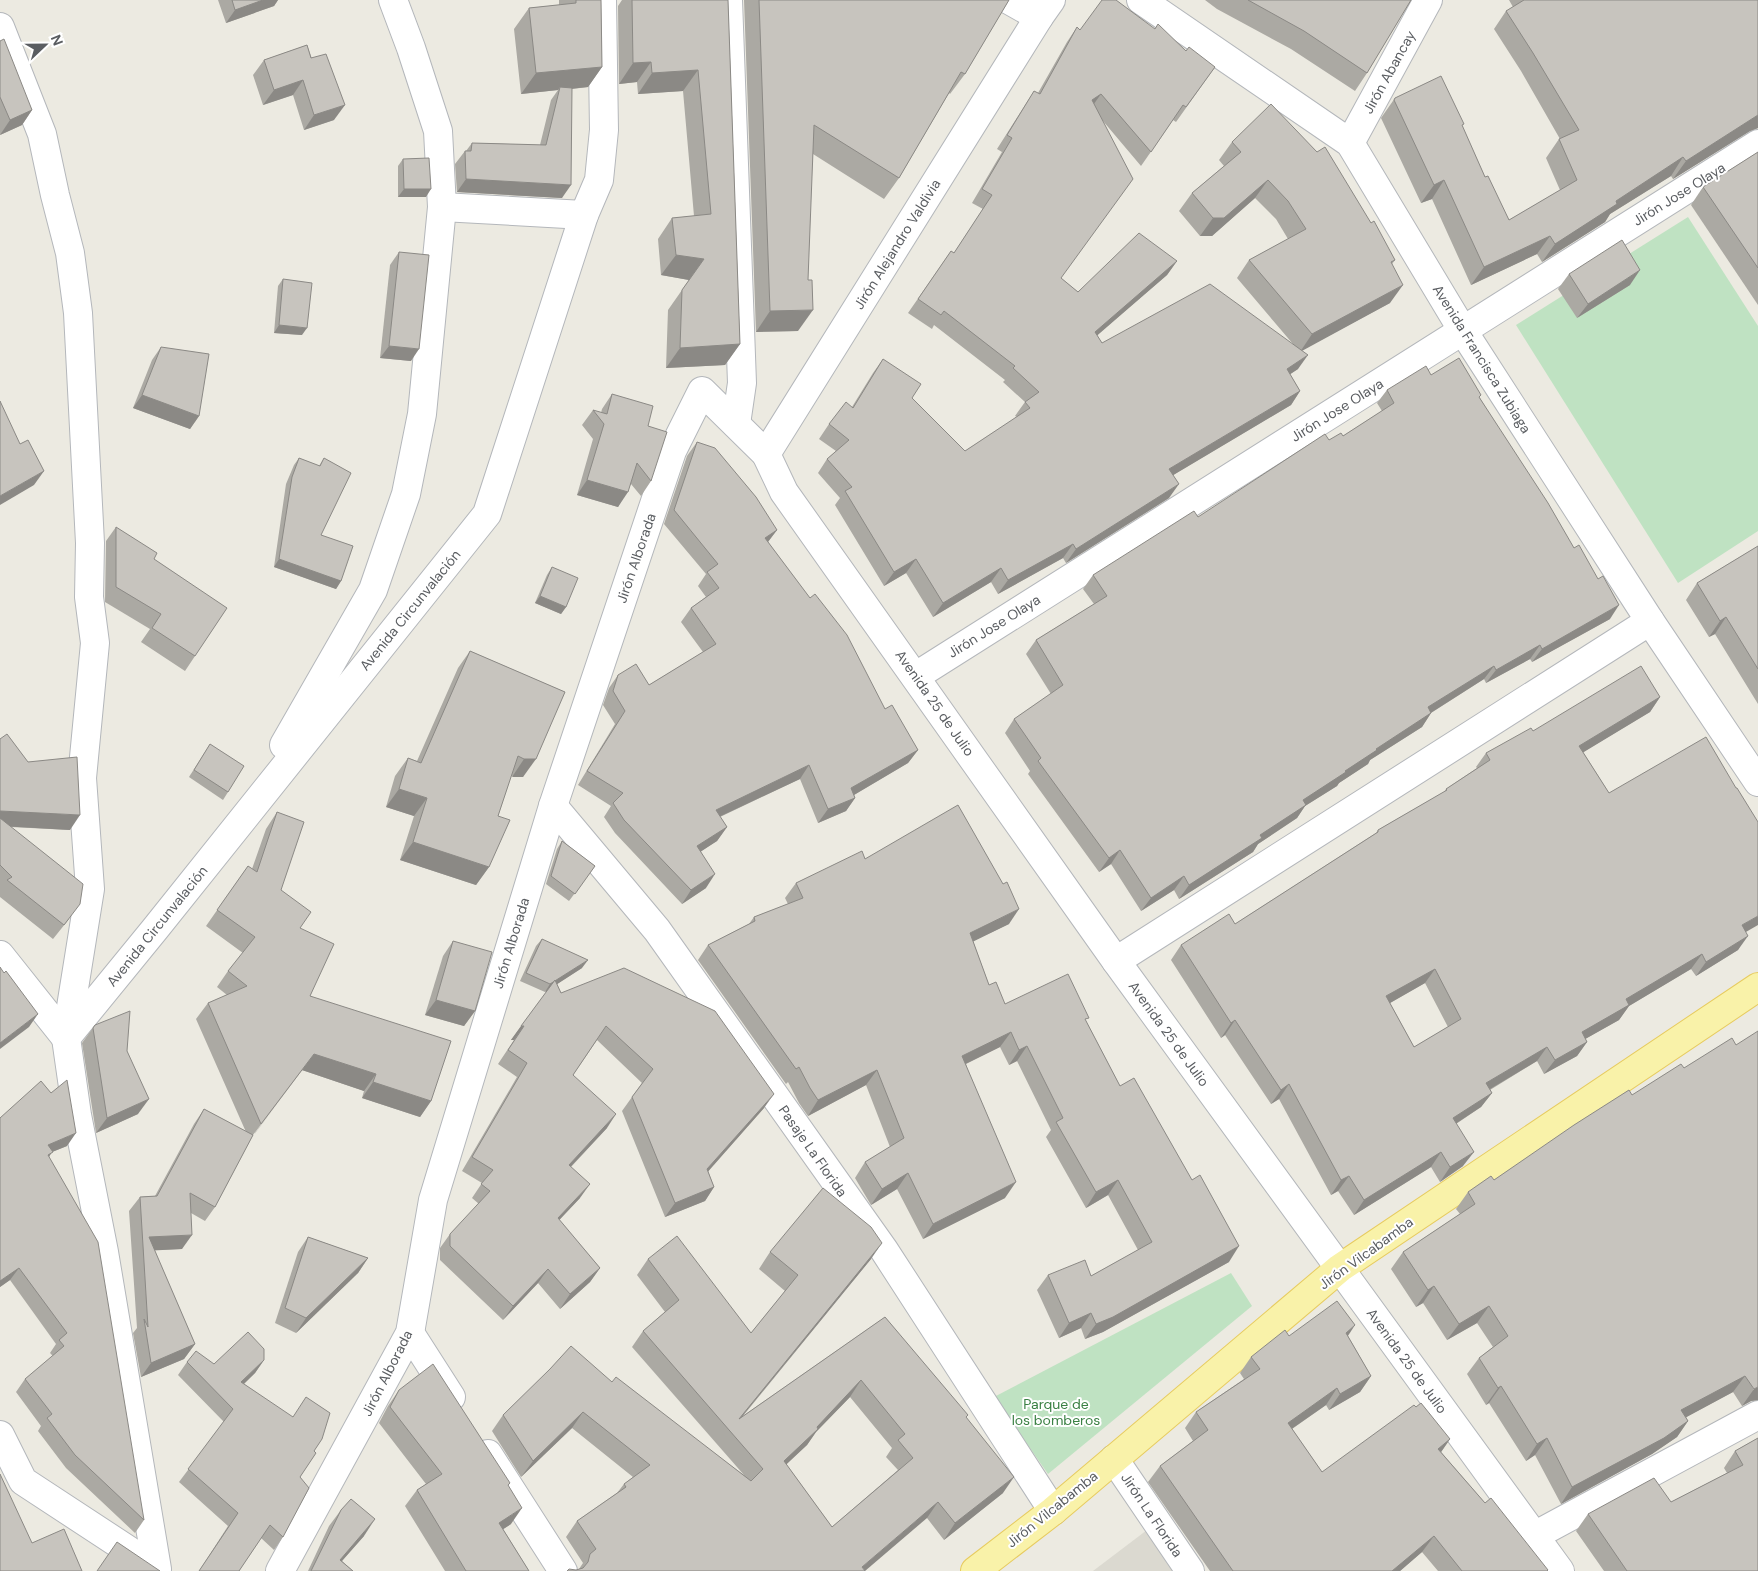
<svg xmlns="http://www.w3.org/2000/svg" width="1758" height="1571" viewBox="0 0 1758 1571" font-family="'DM Sans',sans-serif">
<rect width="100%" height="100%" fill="#eceae1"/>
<!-- education -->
<path fill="#dbd9d0" d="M1151,1527l29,44h-87z"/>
<!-- green -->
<g fill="#bfe2c2">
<path d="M1688,217l70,109v205l-80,52 -162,-258z"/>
<path d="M1231,1273l21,33 -204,168 -54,-77z"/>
</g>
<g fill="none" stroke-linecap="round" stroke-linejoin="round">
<!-- street casing -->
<g stroke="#b4b7bb" stroke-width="30">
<g id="street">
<path d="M728,0l14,383 -6,41"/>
<path d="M1009,0l30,17"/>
<path d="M1051,0l-12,17 -273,437 18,38 332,469 444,610"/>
<path d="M1141,0l209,143 113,188 187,290 108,161"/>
<path d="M0,27l42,107 13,61 15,58 8,60 12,230 -1,54 6,46 -13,135 8,111 -24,149 11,77 27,137 53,317"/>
<path d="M1350,143l78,-143"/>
<path d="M442,207l142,8"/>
<path d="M916,676l842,-532"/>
<path d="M284,745l89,-155 33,-96 16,-80 20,-207 -4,-76 -27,-83 -18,-48"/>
<path d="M553,806l104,124 227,320 169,261"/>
<path d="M0,955l66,83 89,-109 332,-415 97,-299 15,-35 5,-50 -2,-130"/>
<path d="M1116,961l534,-340"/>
<path d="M410,1333l41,64"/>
<path d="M0,1435l23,46 125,82"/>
<path d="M488,1454l75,117"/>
<path d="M1114,1459l76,112"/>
<path d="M1534,1536l224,-121"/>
<path d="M280,1571l130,-238 23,-133 120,-394 119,-355 30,-60 64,63"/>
</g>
</g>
<!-- primary casing -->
<g stroke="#e7cb5f" stroke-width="30">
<path id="primary" d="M975,1571l78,-60 287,-243 418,-281"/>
</g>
<!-- street -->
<use href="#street" stroke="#fff" stroke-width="28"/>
<!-- primary -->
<use href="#primary" stroke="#f9f2a9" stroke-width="28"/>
</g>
<!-- wall -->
<g fill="#aba9a3" fill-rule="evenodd">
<path d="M218,0h60l-4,6 -48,17z"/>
<path d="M559,0h42l1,67 -14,20 -16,2 -10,109 -105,-6 -2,-28 10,-13h1l6,-8 68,2 11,-45 7,-10 -37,4 -7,-65 15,-21 30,-3z"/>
<path d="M622,0h106l12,344 -15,21 -59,3 2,-58 21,-30 -28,-5 -3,-36 14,-21 22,-2 -11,-125 -45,3 -1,-12 -18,2 -1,-78z"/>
<path d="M744,0h265l-44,74 -15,20 -1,-1 -50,85 -15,21 -71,-45 -15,177 -42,1z"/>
<path d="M1205,0h206l-44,73 -12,18 -64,-42 -74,-40z"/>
<path d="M1509,0h249v128l-8,3 -77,48 -2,-3 -61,38 -5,8 -63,40 -5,-8 -66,31 -39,-86 -11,4 -40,-85 14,-20 67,28 23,51 24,43 51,-30 -14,-32 13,-19h1l-39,-68 -27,-42 12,-18 7,-4z"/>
<path d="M1077,27l3,3 106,21 29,16 -39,55 -3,-2 -32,46 -38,-45 -42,157 17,14 99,-31 -10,14 -70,60 5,8 191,1 -56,-66 12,-18 39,-21 -12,-20 -21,-21 -43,38h-12l-21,-25 13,-18 32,-27 -5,-6 13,-18 139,81 24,37 -3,4 -2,39 -88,47 -4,19 -8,5 10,17 -9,14 -118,70 -4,23 -103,65 -3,-5 -65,36 -7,-12 -58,35 -27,-44 -22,13 -49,-81 5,-7 -22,-25 9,-14 9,-8 -17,-12 10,-15 23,-17 21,-34 10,-14 29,39 53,53 52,-34 -2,-1 10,-14 -22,-20 2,-2 -71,-55 -2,4 -24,-16 43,-62 3,2 29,-44 -11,-6 30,-51 -5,-3 37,-58 4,2 29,-51z"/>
<path d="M0,41l32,69 -10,15 -22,10z"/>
<path d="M307,45l27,75 -30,10 -11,-35 -30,10 -10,-30 11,-15z"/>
<path d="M1758,152v153l-67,-100 12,-18z"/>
<path d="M403,159l23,38h-28v-31z"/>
<path d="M399,252l12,109 -31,-3 10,-93z"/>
<path d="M1569,274l61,11 -53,33 -19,-29z"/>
<path d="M283,279l19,56 -28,-2 4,-47z"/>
<path d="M161,347l38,69 -9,13 -57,-21 19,-48z"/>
<path d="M1431,375l49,23 130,221 -78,43 -2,-3 -44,24 -2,-4 -53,34 -9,14 -52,33 -2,4 -29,19 -2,3 -32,20 -8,12 -39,26 -5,8 -74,47 -5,-9 -33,21 -30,-47 -12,8 -71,-98 2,-3 -25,-38 9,-14 37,-25 -25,-40 10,-14 58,-36 -11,-15 10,-14 105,-58 131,-77 14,-4 39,-25 -5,-8 10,-13z"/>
<path d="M612,394l36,32 3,55 -10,15 -10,-12 -13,23 -41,-12 16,-56 -11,-14 11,-15 8,3 1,-4z"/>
<path d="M697,442l80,88 -9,12 117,167 33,41 -10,13 -54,32 1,3 -9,13 -28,12 -18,-44 -80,38 7,10 -10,14 -16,10 5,37 -24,16 -67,-71 -11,-16 7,-11 -33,-21 37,-61 -12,-19 6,-17 9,-13 31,10 54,-33 -22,-30 10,-14 15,-11 -8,-11 8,-12 -42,-50 23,-68z"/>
<path d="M299,458l20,8 5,-8 -3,77 20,46 -5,8 -62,-22 12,-83 8,-19z"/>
<path d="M116,527l38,32 41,97 -10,15 -44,-29 9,-13 -45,-27 1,-61z"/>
<path d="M1758,546v158l-43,-70 -6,3 -23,-37 11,-17z"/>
<path d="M552,567l14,40 -5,7 -26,-11 12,-28z"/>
<path d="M470,651l95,41 -42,85 -12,-1 -13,40 -9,51 -13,18 -76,-25 14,-44 -28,-9 9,-31 13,-18 9,3 41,-93z"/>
<path d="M1660,697l-10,15 -67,40 26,41 137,139 -8,18 -42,26 -5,-7 -62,37 -10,14 -34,19 2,3 -10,14 -33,18 -7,-13 -47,29 2,3 -11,14 -25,17 7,42 -23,16 -9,-15 -77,48 -16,-24 -7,4 -52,-96 -8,5 -46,-69 -4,3 -50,-78 10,-15 54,-21 141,-91 2,-3 66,-38 2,-3 31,-21 -1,-1 10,-14 47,-22zM1425,983l23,44 -34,20 -24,-44z"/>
<path d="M0,739l70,91 -59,-3 58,92 -16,20 -53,-42z"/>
<path d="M210,744l18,48 -5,8 -34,-23z"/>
<path d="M277,812l4,78 19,38 10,68 121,105 -11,16 -58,-19 2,-7 -62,-21 -49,65 -38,72 -10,14 -14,-8 -9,36 -28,1 41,94 -11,15 -43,18 -8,-44 4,-5 -8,-117 11,-14 15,-1 39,-72 10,-15 42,23 -50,-113 12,-16 19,-8 -10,-8 11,-16 15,-18 -37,-27 42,-60 4,3 14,-40z"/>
<path d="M562,841l33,25 -26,35 -23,-17 11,-35z"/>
<path d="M865,859l144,65 -36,17 16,44 16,19 81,17 34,65 109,176 -126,70 -18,7 -4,-11 -22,10 -22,-48 11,-15 43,1 47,-26 -30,-55 -22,13 -40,-71 5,-7 -34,-69 -8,4 -9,-18 -34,17 39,134 -82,41 -26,-50 -26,16 -16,-27 10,-16 25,-15 -24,-62 -58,31 -9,-13 -11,-21 -2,2 -88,-124 10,-15 41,-21 5,-7 34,-13 -3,-6 11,-15z"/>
<path d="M542,939l40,29 -25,16 4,9 203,115 -56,63 6,16 -9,14 -40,16 -43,-106 20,-28 -45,-43 -24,35 34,53 -36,39 9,31 -21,22 41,48 -10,14 -30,27 -22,-26 -35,37 -63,-60v-12l10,-14 29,-30 -7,-6 10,-15 -20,-12 55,-94 -19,-13 16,-24h-3l37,-50 -3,2 -25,-11 16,-35z"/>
<path d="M453,941l22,70 -11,15 -39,-11 18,-59z"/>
<path d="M95,1025l32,26 11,63 -42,19 -14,-90z"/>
<path d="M1629,1090l129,310 -7,1 -9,5 -9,-14 -47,25 2,4 -11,16 -25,17 -91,50 -26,-49 -9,6 -37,-58 -3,2 -19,-31 12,-16 14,-11 -16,-24 -30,17 -24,-37 -7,4 -25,-38 12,-17 57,-38 -4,-5 12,-17 26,-12z"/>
<path d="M0,1118l67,28 -15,6 -3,5 95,363 -9,13 -69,-65 -28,-37 3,-5 -25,-34 9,-13 28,-23 -3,-3 6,-9 -46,-64 -10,7z"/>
<path d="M308,1237l60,21 -10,15 -62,60 -21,-10 23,-71z"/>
<path d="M770,1252l101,7 -128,157 142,-99 81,101 37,75 -59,47 -17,-22 -351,52 3,-1 4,-6 -17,-26 11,-16 40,-28 7,-9 9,-7 -61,-49 -51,49 -29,-46 11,-16 109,-33 132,93 -112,-128 11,-16 22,-19 -28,-37 11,-16 103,74 34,-42 -26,-22zM850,1397l42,51 -6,9 12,13 -66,57 -46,-63 21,-19 9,-13z"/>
<path d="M1289,1336h59l23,40 -11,16 -31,18 -3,-5 -34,24 30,43 128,-33 -9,13 44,51 62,68h-109l-16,-19 -22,19h-190l-62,-89 12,-16 33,-25 -8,-13 11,-16 48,-33 -4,-6 11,-16z"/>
<path d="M264,1360l-9,13 -11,11 70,67 -14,26 -17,60 -9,13 -13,-12 -22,33h-40l29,-45 -49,-44 45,-60 -46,-47 9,-13 27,2z"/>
<path d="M399,1390l111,93 -2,3 3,38 -8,5 26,42h-84l-40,-65 12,-16 9,-6 -47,-61 9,-17z"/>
<path d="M1758,1438v133h-154l-28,-40 12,-17 83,-12 56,-29 -3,-5 11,-17z"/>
<path d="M341,1510l23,26 -22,25 11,10h-45l21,-45z"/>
</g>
<!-- shaded-wall -->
<g fill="#8b8985">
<path d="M263,0h15l-4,6 -48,17 9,-13z"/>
<path d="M651,62l-14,20 -18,2 14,-21z"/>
<path d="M602,67l-14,20 -28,3v-3l-2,3 -37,4 15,-21z"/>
<path d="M698,70l-15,21 -45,3 14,-21z"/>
<path d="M303,80l-10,15 -30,10 11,-15z"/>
<path d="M1101,94l-10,14 1,-8z"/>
<path d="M345,105l-11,15 -30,10 10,-15z"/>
<path d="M32,110l-10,15 -22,10 10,-15z"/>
<path d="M1758,115v13l-8,3 -77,48 13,-18z"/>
<path d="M1683,157l-12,19 -61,38 -5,8 -63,40 13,-18 61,-43z"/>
<path d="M466,179l105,6 -9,13 -105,-6z"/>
<path d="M1268,180l-13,18 -43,38h-12l13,-18z"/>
<path d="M1444,180l-12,19 -11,4 13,-18z"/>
<path d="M404,189h27l-5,8h-28z"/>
<path d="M1550,236l-13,18 -66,31 13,-18z"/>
<path d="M676,255l28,4 -15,21 -28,-5z"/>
<path d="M1177,261l-10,14 -82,71 10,-14z"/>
<path d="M1640,270l-10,15 -53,33 11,-14z"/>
<path d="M1403,285l-13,18 -90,49 12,-18z"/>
<path d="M813,310l-15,21 -42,1 14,-21z"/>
<path d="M279,325l28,3 -5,7 -28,-2z"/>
<path d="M740,344l-15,21 -59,3 14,-20z"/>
<path d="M389,346l30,3 -8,12 -31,-3z"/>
<path d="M1308,355l-10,14 -21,14 10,-14z"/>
<path d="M1300,391l-9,14 -131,78 9,-14z"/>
<path d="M142,395l57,21 -9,13 -57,-21z"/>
<path d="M44,471l-10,14 -34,20v-9z"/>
<path d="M587,480l41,12 -10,15 -41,-12z"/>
<path d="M1179,484l-10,14 -103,65 10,-14z"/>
<path d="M777,530l-10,13 -2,-5z"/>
<path d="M1073,544l-10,14 -65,36 10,-14z"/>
<path d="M279,559l62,22 -5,8 -62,-22z"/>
<path d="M916,559l-10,14 -22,13 10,-14z"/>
<path d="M1001,568l-10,14 -58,35 10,-14z"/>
<path d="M540,596l26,11 -5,7 -26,-11z"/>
<path d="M1619,605l-9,14 -78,43 10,-13z"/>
<path d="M1726,617l-11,17 -6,3 11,-16z"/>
<path d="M1540,645l-10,14 -44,24 10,-13z"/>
<path d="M1494,666l-10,13 -66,42 10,-14z"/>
<path d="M1660,697l-10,15 -81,49 10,-15z"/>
<path d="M1431,713l-9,14 -52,33 -2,4 -29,19 -2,3 -32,20 -8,12 -39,26 -5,8 -74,47 10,-14 71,-50 43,-35 73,-51z"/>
<path d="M918,750l-10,13 -66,39 9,-14z"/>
<path d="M524,759h12l-13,18h-11z"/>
<path d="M809,765l-9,14 -94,44 10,-13z"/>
<path d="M399,789l28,9 -13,18 -28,-9z"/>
<path d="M855,798l-9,13 -28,12 10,-14z"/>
<path d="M0,811l80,4 -10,15 -70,-4z"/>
<path d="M727,827l-10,14 -29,19 9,-14z"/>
<path d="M413,842l76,25 -13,18 -76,-25z"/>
<path d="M1120,850l-9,14 -12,8 10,-14z"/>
<path d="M715,874l-9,14 -24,16 9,-14z"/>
<path d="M1184,876l-10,14 -33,21 10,-13z"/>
<path d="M1019,909l-10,15 -49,24 10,-15z"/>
<path d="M1758,916v9l-26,15 10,-15z"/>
<path d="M1748,936l-10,14 -42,26 10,-14z"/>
<path d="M1702,954l-11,15 -62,37 -10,14 -48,27 11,-15 44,-33z"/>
<path d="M588,960l-6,8 -37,24 5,-8z"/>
<path d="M1435,969l-10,14 -49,28 10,-15z"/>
<path d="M436,1000l39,11 -11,15 -39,-11z"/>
<path d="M38,1014l-9,13 -29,22v-6z"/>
<path d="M1235,1020l-10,15 -4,3 10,-15z"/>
<path d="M521,1026h3l-10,14h-3z"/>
<path d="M1011,1032l-11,15 -49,24 11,-15z"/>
<path d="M1587,1042l-10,14 -33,18 11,-14z"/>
<path d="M1027,1046l-10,15 -8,4 10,-15z"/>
<path d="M1547,1047l-10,14 -62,37 11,-15z"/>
<path d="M314,1054l62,20 -12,17 -62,-21 -52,70z"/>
<path d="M877,1070l-11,15 -58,31 10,-16z"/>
<path d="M373,1082l58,19 -11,16 -58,-19z"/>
<path d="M1289,1084l-10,15 -8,5 10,-14z"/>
<path d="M1492,1093l-11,14 -38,25 10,-14z"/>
<path d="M774,1094l-10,14 -66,75 9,-14z"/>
<path d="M149,1099l-11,15 -42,19 11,-15z"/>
<path d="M616,1114l-9,14 -48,51 10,-14z"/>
<path d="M76,1133l-9,13 -15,6 -8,12 4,-19z"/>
<path d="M1441,1152l-10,15 -77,48 10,-15z"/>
<path d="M1474,1152l-11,14 -23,16 10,-15z"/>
<path d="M908,1173l-11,16 -26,16 11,-16z"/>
<path d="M1349,1176l-11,15 -7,4 10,-15z"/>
<path d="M1118,1180l-10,15 -22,13 10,-16z"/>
<path d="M1016,1182l-11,16 -82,41 10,-15z"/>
<path d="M590,1184l-10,14 -32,34 10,-14z"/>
<path d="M714,1187l-9,14 -40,16 10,-14z"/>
<path d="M192,1235l-10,14 -39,2 6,-14z"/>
<path d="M882,1243l-11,16 -141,172 9,-12z"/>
<path d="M1239,1246l-10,16 -126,70 -18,7 11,-15z"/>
<path d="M368,1258l-10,15 -62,60 10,-15z"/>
<path d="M19,1268l-9,12 -10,7v-6z"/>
<path d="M600,1268l-10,14 -30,27 10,-15z"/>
<path d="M548,1269l-10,14 -35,37 10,-14z"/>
<path d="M1434,1286l-11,17 -7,4 12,-17z"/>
<path d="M1489,1306l-12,17 -30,17 12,-16z"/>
<path d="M1091,1313l-10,15 -22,10 10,-15z"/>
<path d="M1355,1325l-11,17 2,-9z"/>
<path d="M195,1344l-11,15 -43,18 10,-14z"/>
<path d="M264,1360l-9,13 -23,22 9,-13z"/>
<path d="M1371,1376l-11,16 -31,18 11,-16z"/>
<path d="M1745,1376l-12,16 -63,34 11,-16z"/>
<path d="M861,1380l-11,17 -34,35 -9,13 -34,32 11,-16z"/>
<path d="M1501,1386l-12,17 -3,2 12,-17z"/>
<path d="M1758,1387v13l-7,1 -9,5 12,-17z"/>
<path d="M1337,1388l-11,17 -49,34 11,-16z"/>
<path d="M583,1412l-11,16 -51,49 12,-16z"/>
<path d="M1688,1421l-11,16 -25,17 -91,50 11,-17z"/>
<path d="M1547,1438l-12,17 -9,6 11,-17z"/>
<path d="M1450,1439l-11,16 -1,-6z"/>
<path d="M1014,1477l-11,16 -59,47 11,-17z"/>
<path d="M938,1502l-11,16 -62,53 -3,-4z"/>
<path d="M522,1508l-11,16 -23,15 11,-16z"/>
<path d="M375,1519l-11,17 -31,35 7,-11z"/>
<path d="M1434,1536l-12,16 -22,19h-8z"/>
</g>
<!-- building -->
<g fill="#c7c4be" stroke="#8b8985" fill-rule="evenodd">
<path d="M232,0h31l-28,10z"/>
<path d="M576,0h25l1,67 -66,6 -7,-65 47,-5z"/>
<path d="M632,0h96l12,344 -60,4 2,-58 22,-31 -28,-4 -4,-37 39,-4 -13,-144 -46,3 -1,-11 -18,1z"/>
<path d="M759,0h250l-44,74 -4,-2 -62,106 -85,-53 -6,155h4l1,30 -43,1z"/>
<path d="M1102,0h14l39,29 3,-5 28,27 3,-4 26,20 -29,40 -3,-2 -32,47 -50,-58 -9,6 41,79 -72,99 17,14 61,-59 38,28 -82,71 7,11 108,-59 98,71 -21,14 13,22 -131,78 10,15 -103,65 -3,-5 -65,36 -7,-12 -58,35 -27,-44 -22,13 -49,-81 7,-4 -25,-28 22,-19 -20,-16 17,-22 7,6 30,-49 38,25 -9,14 53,53 65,-43 -5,-6 14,-10 -26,-24 2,-2 -71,-55 -3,4 -23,-16 33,-48 3,2 38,-58 -10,-6 30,-51 -5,-3 27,-44 6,3 37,-67 3,3z"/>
<path d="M1248,0h163l-44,73 -63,-42z"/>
<path d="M1524,0h234v115l-72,46 -3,-4 -67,44 1,3 -62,40 -5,-8 -66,31 -40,-87 -10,5 -40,-85 1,-2 46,-22 23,48 -2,1 23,52 3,-1 21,44 68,-40 -18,-41 20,-9 -46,-77 -27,-42z"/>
<path d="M4,39l28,71 -22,10 -10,-23v-56z"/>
<path d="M307,45l4,13 15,-4 19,51 -31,10 -11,-35 -29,10 -10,-30z"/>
<path d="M560,87l12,1 -1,97 -105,-6 -1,-28h6l1,-8 74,2z"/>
<path d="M1271,104l46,48 8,-5 46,76 3,-2 21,39 -4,2 12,23 -91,49 -63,-74 57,-31 -18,-28 -20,-21 -44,38h-11l-21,-25 49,-41 -9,-10z"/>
<path d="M1758,152v116l-55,-81z"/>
<path d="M429,158l2,31h-27l-1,-30z"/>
<path d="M1622,240l18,30 -52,34 -19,-30z"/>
<path d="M399,252l30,3 -10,94 -30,-3z"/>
<path d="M283,279l29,4 -5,45 -28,-3z"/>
<path d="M161,347l48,7 -10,62 -57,-21z"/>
<path d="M1459,358l22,37 -2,2 69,106 26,45 5,-3 19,34 5,-3 16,29 -77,44 -2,-4 -44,25 -2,-4 -66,41 3,6 -55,36 1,1 -32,21 1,1 -43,28 3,5 -46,30 2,3 -73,47 -5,-9 -33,22 -31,-48 -11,8 -71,-97 3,-3 -27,-39 49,-34 -27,-45 71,-44 -14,-21 101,-64 4,6 127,-83 4,6 12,-7 2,3 51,-33 -7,-13 39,-24 5,9z"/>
<path d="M612,394l41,12 -5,20 19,6 -16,49 -14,-18 -9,29 -41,-12 17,-56 -11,-14 14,4z"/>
<path d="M0,401l20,43 8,-4 16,31 -44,25z"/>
<path d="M697,442l18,6 41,49 21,33 -12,8 45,60 5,-4 32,41 38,74 7,-4 26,45 -67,38 4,10 -27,11 -19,-44 -93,45 11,17 -30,19 18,28 -24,16 -67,-70 -11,-17 10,-10 -36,-22 38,-60 -12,-20 5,-16 18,-11 13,21 67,-41 -25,-36 28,-20 -12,-16 11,-8 -44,-54z"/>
<path d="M299,458l21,8 4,-8 27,15 -30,62 32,11 -12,35 -62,-22 13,-82z"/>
<path d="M116,527l41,26 -3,6 73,49 -32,48 -43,-28 9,-14 -45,-27z"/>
<path d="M1758,546v123l-32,-52 -6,4 -23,-38z"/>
<path d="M552,567l26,11 -12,29 -26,-11z"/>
<path d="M470,651l95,41 -29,67h-12l-6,-3 -20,60 12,4 -21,47 -76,-25 14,-44 -28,-9 9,-31 13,5z"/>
<path d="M1641,666l19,31 -81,49 30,47 97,-56 30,51h1l21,34v94l-16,9 6,11 -42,26 -4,-8 -76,45 3,6 -47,27 5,10 -32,18 -8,-13 -61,36 6,10 -39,25 21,34 -24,15 -9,-15 -77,48 -15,-24 -8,4 -52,-96 -8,6 -46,-70 -4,3 -50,-78 48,-31 6,10 143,-92v-2l69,-40 -1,-1 44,-29 -4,-7 45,-25 2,3zM1435,969l26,50 -47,28 -28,-51z"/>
<path d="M7,734l21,28 49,-5 3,58 -80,-4v-72z"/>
<path d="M210,744l34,22 -16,26 -34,-22z"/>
<path d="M958,805l45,79 4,-2 12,27 -49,24 19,52 7,-3 9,22 63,-30 21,44 -4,1 35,67 14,-8 58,102 8,-5 39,71 -126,71 -17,7 -5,-11 -22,10 -21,-48 37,-15 6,16 61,-34 -34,-62 -22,12 -40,-70 7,-4 -36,-72 -8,4 -8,-18 -49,24 54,126 -83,42 -25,-51 -26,16 -17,-27 39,-24 -27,-68 -59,30 -8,-12 -11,-21 -3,2 -88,-124 47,-24 -1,-4 49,-19 -7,-15 66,-32 3,8z"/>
<path d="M277,812l27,10 -23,68 30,22 -11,16 34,16 -24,52 141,45 -20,60 -58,-19 3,-8 -62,-20 -53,70 -53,-121 39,-17 -19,-15 27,-34 -38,-27 31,-44 9,6z"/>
<path d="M0,818l83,66 -3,20 -16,21 -57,-45 5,-3 -12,-12z"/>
<path d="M562,841l33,25 -20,28 -24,-18z"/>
<path d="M542,939l46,21 -38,24 -24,-11z"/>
<path d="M453,941l39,11 -17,59 -39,-11z"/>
<path d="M0,967l4,6 2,-2 32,43 -38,29z"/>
<path d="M624,968l91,43 59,83 -67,75 7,18 -39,16 -43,-106 21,-28 -47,-43 -33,49 43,39 -47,51 21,19 -32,34 42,50 -30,26 -22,-25 -35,37 -63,-60v-12l40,-43 -9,-7 12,-14 -21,-13 55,-94 -19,-13 16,-24h-3l34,-46 6,13z"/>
<path d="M130,1011l-3,40 22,48 -42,19 -14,-90 2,-3z"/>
<path d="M1758,1031v356l-4,2 -9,-13 -64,34 7,11 -24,17 -92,49 -25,-49 -10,6 -36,-58 -3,2 -19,-30 29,-22 -19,-30 -30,18 -25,-38 -6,4 -25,-38 72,-48 -7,-12 23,-16 3,4 80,-55 55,-35 3,5 49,-31 3,4 48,-30 4,7z"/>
<path d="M67,1080l9,53 -28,12 5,7 -5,3 50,87 46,278 -69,-65 -28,-37 5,-4 -27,-35 39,-33 -5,-6 8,-7 -48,-65 -19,13v-163l41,-37 10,12z"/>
<path d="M204,1109l49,26 -38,72 -25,-14 2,42 -43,2 46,107 -44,19 -7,-44 4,8 -8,-130 17,-1z"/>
<path d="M823,1188l48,39 11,16 -143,176 146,-102 83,98 -2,2 48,60 -59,46 -17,-21 -76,65 3,4h-298l2,-2 7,1 7,-2 5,-6 2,-8 6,-5 -19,-28 49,-34 -2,-3 26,-19 -67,-53 -50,49 -30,-46 47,-46 21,-23 41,36 4,-5 135,104 12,-12 -120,-138 36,-31 -31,-41 29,-23 74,97 47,-58 -28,-23zM861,1380l44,54 -7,6 15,18 -81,69 -48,-66 34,-32 -1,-2z"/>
<path d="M308,1237l60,21 -62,60 -21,-10z"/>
<path d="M1337,1301l18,24 -9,8 25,43 -31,18 -3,-6 -49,35 34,49 92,-67 2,2 5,-4 29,36 -12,10 47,54 6,-5 57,72 -1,1h-85l-28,-35 -42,35h-159l-73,-105 48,-36 -12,-18 64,-43 -9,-12 34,-27 4,6z"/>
<path d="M248,1332l16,17v11l-23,22 52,35 13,-20 24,16 -8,26 -8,12 2,2 -16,24 9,11 -26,49 -13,-12 -31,46h-40l39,-58 -50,-44 45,-60 -46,-47 9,-11 18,13z"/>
<path d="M433,1364l77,119 -2,2 14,23 -23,15 30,48h-63l-49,-81 25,-16 -52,-67 9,-17z"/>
<path d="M1758,1438v133h-131l-39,-57 66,-36 17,24 72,-37 -8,-14z"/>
<path d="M0,1474l32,69 32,-14 18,42h-82z"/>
<path d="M351,1499l24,20 -35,41 13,11h-42l30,-61z"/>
<path d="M117,1542l43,29h-63z"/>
</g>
<g text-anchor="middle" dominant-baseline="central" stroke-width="4" stroke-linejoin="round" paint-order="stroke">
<!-- street labels -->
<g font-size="14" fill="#5a5d61" stroke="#fff">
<text transform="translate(1389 72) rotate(-61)">Jirón Abancay</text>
<text transform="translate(1679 194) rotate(-32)">Jirón Jose Olaya</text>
<text transform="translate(897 244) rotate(-58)">Jirón Alejandro Valdivia</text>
<text transform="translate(1482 359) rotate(58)">Avenida Francisca Zubiaga</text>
<text transform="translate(1337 410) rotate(-32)">Jirón Jose Olaya</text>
<text transform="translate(636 558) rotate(-71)">Jirón Alborada</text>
<text transform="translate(410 610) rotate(-51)">Avenida Circunvalación</text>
<text transform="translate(994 626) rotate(-32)">Jirón Jose Olaya</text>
<text transform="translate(935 703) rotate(55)">Avenida 25 de Julio</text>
<text transform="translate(157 926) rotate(-51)">Avenida Circunvalación</text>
<text transform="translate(511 943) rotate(-73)">Jirón Alborada</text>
<text transform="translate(1169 1034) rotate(54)">Avenida 25 de Julio</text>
<text transform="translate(813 1151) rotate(55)">Pasaje La Florida</text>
<text transform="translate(1366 1253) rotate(-36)">Jirón Vilcabamba</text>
<text transform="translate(1407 1361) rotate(54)">Avenida 25 de Julio</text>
<text transform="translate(387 1373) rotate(-63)">Jirón Alborada</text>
<text transform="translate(1052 1509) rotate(-39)">Jirón Vilcabamba</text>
<text transform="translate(1152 1515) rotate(56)">Jirón La Florida</text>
</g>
<!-- park labels -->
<g font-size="14" fill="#3a8043" stroke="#fff">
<text x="1056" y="1404">Parque de<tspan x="1056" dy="16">los bomberos</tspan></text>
</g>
</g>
<!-- north arrow -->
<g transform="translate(45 45) rotate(68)" stroke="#ffffff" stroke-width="4" paint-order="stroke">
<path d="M0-4L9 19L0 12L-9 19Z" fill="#5a5d61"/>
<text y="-8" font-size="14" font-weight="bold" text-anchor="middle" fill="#5a5d61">N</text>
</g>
</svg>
